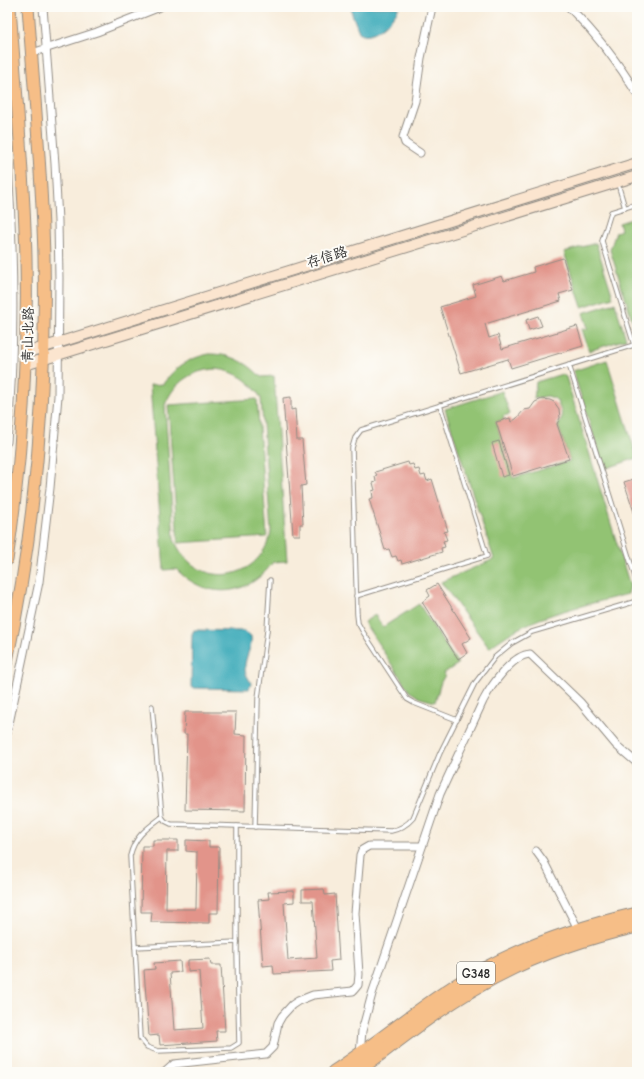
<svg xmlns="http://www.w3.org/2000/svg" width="644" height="1079" viewBox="0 0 644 1079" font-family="'Comic Neue','LXGW WenKai TC',sans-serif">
<rect width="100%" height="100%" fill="#fdfcf7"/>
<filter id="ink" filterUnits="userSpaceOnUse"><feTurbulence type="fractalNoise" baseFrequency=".025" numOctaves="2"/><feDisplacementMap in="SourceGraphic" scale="8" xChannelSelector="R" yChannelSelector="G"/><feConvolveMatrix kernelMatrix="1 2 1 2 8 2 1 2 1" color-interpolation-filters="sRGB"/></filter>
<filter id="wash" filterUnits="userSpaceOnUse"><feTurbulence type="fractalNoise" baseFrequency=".012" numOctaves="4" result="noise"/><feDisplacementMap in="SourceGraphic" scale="16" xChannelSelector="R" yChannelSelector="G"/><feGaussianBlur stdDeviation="0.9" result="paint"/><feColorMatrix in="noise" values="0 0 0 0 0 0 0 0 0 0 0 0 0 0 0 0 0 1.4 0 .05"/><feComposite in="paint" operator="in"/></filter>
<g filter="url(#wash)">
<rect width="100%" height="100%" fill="#f8eddc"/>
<!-- green -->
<g fill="#92c373" stroke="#5e774f" fill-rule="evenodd">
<path d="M637,217v118l-27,-85 6,-18 5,-2 -2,-7z"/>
<path d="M596,243l17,54 -31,10 -18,-55z"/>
<path d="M615,303l11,36 -37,12 -7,-22 6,-1 -5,-15z"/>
<path d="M209,354c21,0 37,7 52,23l13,-1 13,185 -14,1c-25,36 -67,38 -97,7l-12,1 -14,-185 13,-1c12,-17 26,-26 46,-30zM216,369c20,2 35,12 45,29l10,134c-12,53 -77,58 -97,7l-9,-134c9,-23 27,-35 51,-36z"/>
<path d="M607,360l30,98 -33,11 -31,-98z"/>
<path d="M562,374l4,3 64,209 -2,8c-33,9 -69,16 -100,30 -14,6 -27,15 -39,24l-48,-66 53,-23 -49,-150 57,-18 8,23 -7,2 1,3 -8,3 17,56 57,-17 -12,-35 4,-8 -1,-7 -4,-10 -3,-3 -7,-2 -13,3 2,-17z"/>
<path d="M257,399l10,138 -89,6 -10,-138z"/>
<path d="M419,604l39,60 -14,9 1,2 -4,7 -6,20 -15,-4 -11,-7 -45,-69 11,-7 8,12z"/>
</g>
<!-- water -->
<g fill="#3cabba" stroke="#346b72">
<path d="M351,7h48c-4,11 -27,35 -40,25l-7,-18z"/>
<path d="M194,630l50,1 7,5c2,12 -7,21 -6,33 0,6 5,10 6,15l-2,5 -56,-1 -2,-1 1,-53z"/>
</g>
<g id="blocks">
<!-- building -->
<g fill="#e2948a">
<path d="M563,258l10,32 -14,4 2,7 -76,23 4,14 9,-3 4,14 75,-23 6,20 -72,22 -3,-9 -47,14 -21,-66 36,-11 -3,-11 29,-9 2,5 30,-9 -1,-5z"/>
<path d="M538,316l4,10 -13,4 -3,-10z"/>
<path d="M291,397v13l4,-1 2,31h5l4,45 -5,1 2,38h-3v11h-7l-10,-137z"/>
<path d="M542,399l8,1 4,2 5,7 1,9 -3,6 12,35 -56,17 -17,-54 14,-4 1,4 5,-3 8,-9 6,-1 5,-7z"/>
<path d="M499,441l10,34 -7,2 -10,-34z"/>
<path d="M408,462l1,3 4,-1 2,6 4,-1 2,7 4,-1 2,6 5,-2 16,52 -4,1 3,8 -4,1 2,6 -4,1 1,4 -40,12 -1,-4 -3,1 -2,-5 -4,1 -3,-8 -4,1 -16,-51 4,-1 -1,-7 3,-1 -2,-7 3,-1 -1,-6 2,-1 -2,-3z"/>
<path d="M637,478v43l-13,-39z"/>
<path d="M437,584l34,54 -9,6 5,9 -9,6 -36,-57 8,-6 -3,-6z"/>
<path d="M185,712h51l-1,22 11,1 -1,76 -60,-1 2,-76h-3z"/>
<path d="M153,840h25v11h-11l-1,58h30l1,-57 -11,-1v-11l23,1v6h10l-1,66h-9v10l-58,-1 1,-10h-11l1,-66h11z"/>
<path d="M324,889l1,6 10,-1 4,66 -9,1 1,10 -57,3 -1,-9 -10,1 -5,-66 11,-1 -1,-7 26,-1v11l-10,1 4,57 29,-2 -4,-57h-11v-11z"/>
<path d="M210,959l1,6h10l4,66h-9l1,10 -57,4 -1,-10 -10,1 -5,-66 11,-1 -1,-6 26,-2 1,11 -11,1 4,57 29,-2 -4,-57 -11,1v-12z"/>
</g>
</g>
</g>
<g filter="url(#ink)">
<use href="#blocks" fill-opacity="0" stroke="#928c84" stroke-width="1"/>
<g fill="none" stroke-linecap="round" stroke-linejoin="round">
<!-- lane casing -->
<g stroke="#928c84" stroke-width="5.5">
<g id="lane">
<path d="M618,184l7,24"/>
<path d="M634,345l-32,-104 9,-29 26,-8"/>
<path d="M569,365l68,218"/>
<path d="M356,596l131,-40 -47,-151"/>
<path d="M152,706l10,111 3,4 6,3 220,7c9,-2 16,-6 22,-13l27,-65 35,-70 20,-26 17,-14 20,-11 105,-31"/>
<path d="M457,720l-43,-17 -7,-4 -44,-67 -5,-9 -1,-9 -5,-166 3,-10 6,-8 276,-86"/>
<path d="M162,817c-16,12 -27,19 -32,39l10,182 7,9 11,4 73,-3 8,-5 -2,-92v-125"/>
<path d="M255,827l3,-129 9,-67 3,-51"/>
<path d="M135,947l102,-5"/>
</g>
</g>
<!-- street casing -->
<g stroke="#928c84" stroke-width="9">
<g id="street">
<path d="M569,7c26,26 49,55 68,87"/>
<path d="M32,53l65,-21 63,-25"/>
<path d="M7,151c7,97 9,195 0,291"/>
<path d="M420,153l-15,-10 -2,-6 12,-36 6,-43 11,-51"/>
<path d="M7,733l32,-151 11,-94 8,-92 1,-118 -1,-57 -3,-57 -12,-157"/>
<path d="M536,851l8,11 34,67"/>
<path d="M360,1054l2,-23 10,-37 68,-200 43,-93c8,-15 29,-46 47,-47l50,48 36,43 21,18"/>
<path d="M165,1072l9,-8 92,-10 7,-7 5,-24 4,-7 10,-11 6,-4 15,-6 40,-4 5,-6 1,-11 -4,-61 5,-58 2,-5 7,-4h53"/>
</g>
</g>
<!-- secondary casing -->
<g stroke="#928c84" stroke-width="12">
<g id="secondary">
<path d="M25,353l612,-190"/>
<path d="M25,365l612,-189"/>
</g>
</g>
<!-- primary casing -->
<g stroke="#928c84" stroke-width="13">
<g id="primary">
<path d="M7,560c15,-100 21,-201 19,-302 -2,-84 -10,-167 -16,-251"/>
<path d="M7,661c28,-133 40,-268 37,-404 -2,-83 -10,-167 -16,-250"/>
</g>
</g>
<!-- highway casing -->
<g stroke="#928c84" stroke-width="15">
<g id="highway">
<path d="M334,1072c41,-27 78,-58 118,-84 57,-37 119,-59 185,-74"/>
<path d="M356,1072c39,-29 77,-60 119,-84 50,-30 105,-49 162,-62"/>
</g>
</g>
<!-- lane -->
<use href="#lane" stroke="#fff" stroke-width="3.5"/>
<!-- street -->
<use href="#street" stroke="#fff" stroke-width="7"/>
<!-- secondary -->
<use href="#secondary" stroke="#fbe5cf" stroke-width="10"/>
<!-- primary -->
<use href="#primary" stroke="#f6be87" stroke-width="11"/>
<!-- highway -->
<use href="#highway" stroke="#f6be87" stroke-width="13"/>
</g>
</g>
<g text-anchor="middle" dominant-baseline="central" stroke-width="4" stroke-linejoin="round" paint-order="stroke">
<!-- shield labels -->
<rect fill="#fdfcf7" stroke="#6a6a68" stroke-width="1" x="457" y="962" width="38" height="22" rx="3"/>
<g font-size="13" font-weight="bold" fill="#2b2b2b">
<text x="476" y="973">G348</text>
</g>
<!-- street labels -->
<g font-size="14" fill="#2b2b2b" stroke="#fdfcf7">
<text transform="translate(327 257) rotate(-17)">存信路</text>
<text transform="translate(28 335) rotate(-89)">青山北路</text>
</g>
</g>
<!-- margin -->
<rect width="644" height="1079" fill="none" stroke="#fdfcf7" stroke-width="24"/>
</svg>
